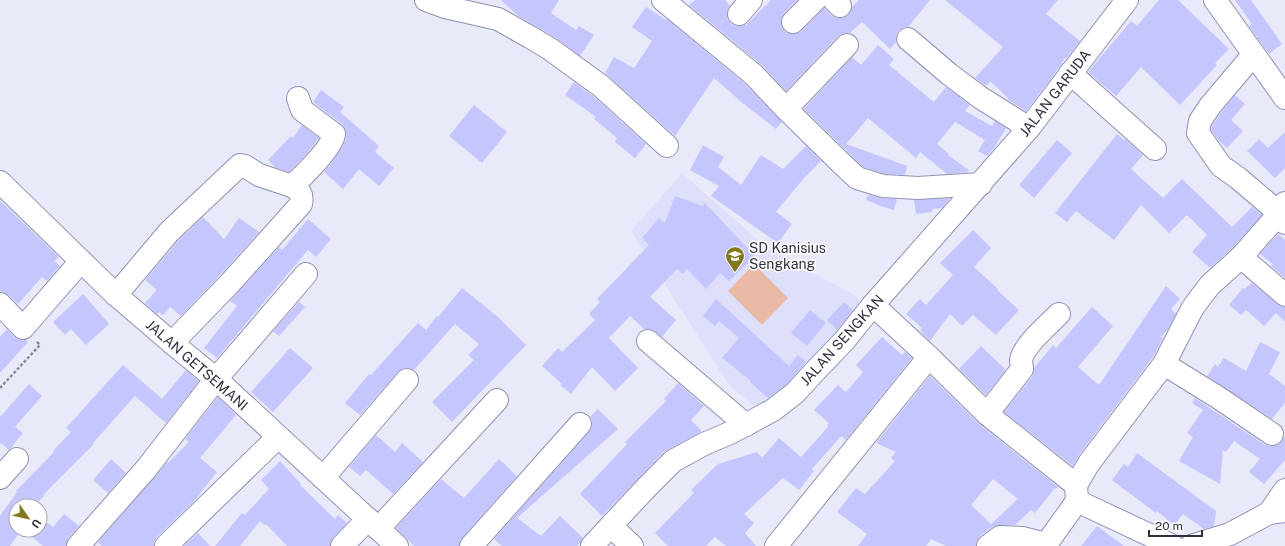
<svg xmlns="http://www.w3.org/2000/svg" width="1285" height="546" viewBox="0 0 1285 546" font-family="'Public Sans',sans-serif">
<rect width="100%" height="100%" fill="#e8e9f9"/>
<!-- built -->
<path fill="#dedffb" d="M682,173l87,77 87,46 17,27 -38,46 -44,37 -24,11 -38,-32 -98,-154z"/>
<!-- green -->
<path fill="#ebbaa6" d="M754,264l34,34 -26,27 -34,-34z"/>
<!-- building -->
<g fill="#c5c6fe" fill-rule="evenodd">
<path d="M501,0h58l-8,13 25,17 3,-4 15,9 -14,21 -24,-18 -39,-23z"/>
<path d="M695,0h30l5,6 -3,6v6l4,6 6,2 9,-1 25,-25h26l-13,13 -3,6v6l3,6 6,3h6l6,-3 22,-23 7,7 5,3h7l6,-3 3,-8 7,-7h71l-22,27h-5l-5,4 -2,5v6l-6,7 -28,-27 -12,11h-6l-6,3 -52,55 -24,-26 -73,-60z"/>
<path d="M945,0h113l-12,14 34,27 -14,18 -1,-1 -12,18 -27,35 -19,-12 1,-1 -18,-17 -4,5 -11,-8 28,-31z"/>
<path d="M1159,0h19l51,49 -14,14 2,2 -37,40 -39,-38 -25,29 -28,-24 43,-51 6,5z"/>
<path d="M1235,0h16l31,44 -13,10 -20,-28 3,-2z"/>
<path d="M646,7l20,13 1,-1 78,65 37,38 -6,7 -31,-24 -31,-27 -39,58 -70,-63 9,-16 20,11 18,-27 -20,-14z"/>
<path d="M878,45l16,14 -5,6 45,37 12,-15 24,18 -5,6 27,15 3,-5 11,7 -12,20 -7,8 -9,-5 7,-11 -30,-18 -18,22 12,10 -1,1 21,15 -1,2 -21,2 -27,-22 -4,6 -48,-40 -22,26 61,22 -2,9 -20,-1 -22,-7 -59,-58 48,-52 9,8z"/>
<path d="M574,82l19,14 53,48 -11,14 -20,-16 2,-4 -23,-19 2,-2 -31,-22z"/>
<path d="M321,90l23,17 -4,5 39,34 -4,6 19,16 -15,18 -20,-17 -16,20 -19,-17 9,-11 10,-15 3,-8v-7l-4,-7 -29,-22z"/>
<path d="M1235,95l10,9 -14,16 12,11 -16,17 -8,-7 -8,-11 1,-4 8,-12z"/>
<path d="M474,105l33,27 -25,31 -33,-27z"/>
<path d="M302,125l17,13 -1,1 -11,14 -18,19 -13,-4 -8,-8 23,-24 2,2z"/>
<path d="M1285,132v36l-10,10 -28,-27 12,-12 9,9z"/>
<path d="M1117,134l7,6 1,-1 18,16 -12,14 32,29 19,-19 50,48 20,-20 10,8 -30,33 -22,20 -18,-16 15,-17 -20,-20 -18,18 -28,-28 -27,35 -38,-29 -9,11 -12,-9z"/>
<path d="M1057,140l15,13 -38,45 -15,-13z"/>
<path d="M703,145l21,12 -6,10 23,18 20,-30 22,14 23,-23 15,15 -17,17 -28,34 16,12 -14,19 -67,-47 8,-10 -29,-16z"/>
<path d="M868,195l14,3 15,1 -3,11 -17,-5v-1l-11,-4z"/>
<path d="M675,196l28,10 2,-3 50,53 -26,25 -9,-8 -14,16 -19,-20 -4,5 -6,-5 -27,28 26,23 -14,17 -11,-8h-7l-14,-13 -21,22 29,30 -23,23 -23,-24 -21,27 -11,-9 2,-1 -20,-18 16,-18 4,4 33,-32 -6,-6 11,-12 -3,-3 52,-54 -7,-7 17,-20 6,5z"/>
<path d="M950,198l-8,10 -10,1v3l-16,2 -2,-14z"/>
<path d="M0,201l59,56 -5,4 6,5 -13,15 -5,-4 -24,27 -9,-9 -9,-4z"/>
<path d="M203,217l21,22 15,-21 20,14 -37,41 -41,43 -11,-9 -7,8 -4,-3 -2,2 -12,-11 12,-13 -12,-10 33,-39z"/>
<path d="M308,219l23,20 -15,18 -8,-7 -91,108 -13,-10 33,-42 -7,-5 49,-54 3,3z"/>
<path d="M973,230l18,18 -17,19 24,22 -1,1 22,20 -23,25 -23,-20 -11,11 -12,-12 -20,27 -8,-8v-1l-2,-2 2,-2 -16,-14 14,-15 6,6 27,-30 -13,-12z"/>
<path d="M1278,234l7,6v38l-14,-12 2,-2 -13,-10z"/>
<path d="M1252,283l25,21 8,3v15l-9,-9 -12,13 -18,-16 -5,5 -12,-10 14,-17 1,1z"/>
<path d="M1166,286l14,13 -9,10 5,5 -8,15 -7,8 2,1 -10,19 -74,98 -6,11 -69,-54 28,-35 2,-9 19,-23 3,3 36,-41 21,19 -35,41 21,18z"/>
<path d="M462,288l36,29 28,28 -74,77 -20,-20 42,-42 -6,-5 11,-11 -24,-20 -41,46 -5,-2h-6l-5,4 -38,43 -15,-12 24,-29 2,1 47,-52 8,7 11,-14 1,1z"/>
<path d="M83,294l26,30 -23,21 -15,-16 -6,6 -12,-13z"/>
<path d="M716,299l73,67 9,-11 8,7 -19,22 -19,14 -18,-16 1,-1 -29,-23 17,-20 -20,-17 -4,5 -12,-10z"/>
<path d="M299,302l6,5 -26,29 -6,-5z"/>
<path d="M844,302l9,8 -16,20 -10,-10z"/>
<path d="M810,310l16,13 -19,23 -16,-13z"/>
<path d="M7,329l7,8 6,3h5l3,2 -28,31v-36z"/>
<path d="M882,337l20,18 3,-3 7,6 -66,82 -5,-4 -29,33 2,2 -15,19 -16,-12 -39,36 10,9 -9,10 11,13h-30l-11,-9 -9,9h-38l-13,-13 39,-40 -3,-3 27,-26 39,-12 5,6 17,-20 22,19 27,-30 -1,-2 2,-2 -15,-13 24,-25 8,7 17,-20 -7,-7z"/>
<path d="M1260,342l20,10 -11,22 16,12v17l-13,16 -65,-43 8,-12 3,3 6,-9 22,13z"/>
<path d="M981,346l25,24 -20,25 -27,-26z"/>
<path d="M290,348l23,20 -40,44 -22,-20z"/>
<path d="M123,365l39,34 24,-29 13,11 -33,42 -31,-27 -42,47 1,1 -51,51 1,1 -10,10h-18v24h5l-11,16h-10v-30l17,-24 -1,-1 38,-39 -1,-1 18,-19 -5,-4z"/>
<path d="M930,376l49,48 79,63 -2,2 -1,-1 -20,25 -4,-3 -16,15h-14l-9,2 -12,9 -3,5 -1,5h-30l-15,-7 -5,7h-68l9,-12 -30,-22 19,-24 9,6 30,-33 -4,-3 5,-6 -20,-9zM993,479l25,20 -27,25 -20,-19z"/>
<path d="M678,383l26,23 -13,14 11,11 -38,21 -62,64 -22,-22 47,-50 -2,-2 41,-41 -2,-2z"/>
<path d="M29,384l13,12 -27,31 8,6 -14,17 -8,-7 -1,2v-30l1,1z"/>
<path d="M218,397l18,18 -36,43 17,14 -23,29 -37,36 -3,5v4h-52l-4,-4 69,-80 1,1 21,-21 -4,-3z"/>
<path d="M1195,398l70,47 6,1 6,-1 5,-4 2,-4 1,1v22l-21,24 -15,-12 11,-13 -26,-18 -8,11 -3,-2 -3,34 -41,-23 14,-24 -6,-4 16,-23 -11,-7z"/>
<path d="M598,409l20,20 -101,89 24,18 19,-20 23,22 -3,5 -3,3h-75l-8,-7 95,-107 3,-6v-6l-2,-3z"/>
<path d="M376,435l19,17 7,-9 21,19 -30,32 -27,-24 -6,6 -11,-9z"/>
<path d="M1137,453l79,58 -2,15 -10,3 -21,-15 -9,11 -17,-14 -1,2 -44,-33 12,-16 4,3z"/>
<path d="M111,459l15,14 -18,20 -15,-13z"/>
<path d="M499,459l18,17 -55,62 -3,8h-45l-18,-18 45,-49 23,19z"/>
<path d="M280,461l21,23 -1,1 35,34 3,-4 9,8 -14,15 -3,8h-43l-21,-22 -2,1 -4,-4 -20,25h-25l27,-33 3,2 24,-26 -8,-9z"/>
<path d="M64,514l15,12 -11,12 -2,8h-23l-19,-16h16v-12l13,9z"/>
<path d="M1097,526l27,20h-43z"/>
<path d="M198,533l12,13h-26z"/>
</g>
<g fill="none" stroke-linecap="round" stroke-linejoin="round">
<!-- minor casing -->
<g stroke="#9091b5" stroke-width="24">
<g id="minor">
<path d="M426,0l19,7 53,12 32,18 20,12 51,37 66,60"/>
<path d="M663,0l91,75 32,34 56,55 15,14 26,8 35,2 63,-4"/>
<path d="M834,0l6,6"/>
<path d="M1215,0l70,98"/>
<path d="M739,14l12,-14"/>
<path d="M793,22l22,-22"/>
<path d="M908,39l41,35 32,24 48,30"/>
<path d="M1253,55l-43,51 -10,15 -2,12 23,33 17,12 34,29 5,9 8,7"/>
<path d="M1070,73l85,76"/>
<path d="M786,109l61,-64"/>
<path d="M0,182l116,113 56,48 44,36 181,167"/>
<path d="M1241,257l44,38"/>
<path d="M116,295l53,-63 71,-67 5,1 14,9 33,11c10,-9 41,-39 42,-52l-32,-24 -4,-12"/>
<path d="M0,304l23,24 58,-67"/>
<path d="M873,305l56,52 58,57 89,71 1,16 -32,45"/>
<path d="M648,341l98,84"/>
<path d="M172,343l59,-61 70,-78c2,-10 -1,-13 -9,-18"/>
<path d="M1164,364l55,34 53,36"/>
<path d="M987,414l35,-45c0,-3 -1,-7 -1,-9 2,-14 28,-36 38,-46"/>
<path d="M0,478l17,-19"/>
<path d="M323,478l84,-98"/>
<path d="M1076,485l13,-22 75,-99 28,-55 8,-11 10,-13 31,-28 36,-41 8,-13"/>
<path d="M1077,501l96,45"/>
<path d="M1269,513l16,-23"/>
<path d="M611,526l21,20"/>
<path d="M378,529l119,-129"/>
<path d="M78,546l68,-77 70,-90 90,-105"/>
<path d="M166,546l112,-109"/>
<path d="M342,546l26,-27"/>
<path d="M471,546l52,-58 57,-64"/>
<path d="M776,546l153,-189"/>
<path d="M988,546l12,-9 22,1 24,6"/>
<path d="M1191,546l39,-12 39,-21 16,-2"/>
</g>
</g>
<!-- major casing -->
<g stroke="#9091b5" stroke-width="24">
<path id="major" d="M592,546l54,-58 27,-27 31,-17 26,-11 19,-10 24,-13 22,-17 22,-24 27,-28 29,-36 156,-177 98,-128"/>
</g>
<!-- path -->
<path stroke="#8c8d9c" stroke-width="2.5" stroke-dasharray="3 2" stroke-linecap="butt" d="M0,388l40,-43 -4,-4"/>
<!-- minor -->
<use href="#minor" stroke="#fff" stroke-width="22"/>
<!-- major -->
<use href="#major" stroke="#fff" stroke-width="22"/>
</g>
<!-- icons -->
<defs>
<g id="school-pin" transform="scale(1)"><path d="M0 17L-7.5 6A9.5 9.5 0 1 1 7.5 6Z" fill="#82791f" stroke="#fff"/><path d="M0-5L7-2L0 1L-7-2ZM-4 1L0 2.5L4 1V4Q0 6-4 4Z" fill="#fff"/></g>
</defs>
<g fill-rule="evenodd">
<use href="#school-pin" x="735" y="256"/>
</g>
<g text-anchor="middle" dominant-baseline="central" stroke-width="3" stroke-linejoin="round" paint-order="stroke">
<!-- street labels -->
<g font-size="14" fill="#2f303e" stroke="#fff">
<text transform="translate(1055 93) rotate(-52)">JALAN GARUDA</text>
<text transform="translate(842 340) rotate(-48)">JALAN SENGKAN</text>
<text transform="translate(197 365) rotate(41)">JALAN GETSEMANI</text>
</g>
<!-- poi labels -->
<g font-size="14" fill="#2f303e" stroke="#fff" text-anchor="start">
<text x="749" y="248">SD Kanisius<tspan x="749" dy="16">Sengkang</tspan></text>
</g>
</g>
<!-- north arrow -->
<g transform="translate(28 518) rotate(124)"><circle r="19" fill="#ffffff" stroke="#acacb2"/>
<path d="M0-3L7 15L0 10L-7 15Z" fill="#82791f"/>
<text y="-6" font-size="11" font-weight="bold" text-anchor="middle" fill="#2f303e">U</text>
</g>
<!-- scale -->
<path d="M1149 530v6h53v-6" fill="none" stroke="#2f303e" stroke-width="2"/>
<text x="1155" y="530" font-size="12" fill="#2f303e" stroke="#ffffff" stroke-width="3" paint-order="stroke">20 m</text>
</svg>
